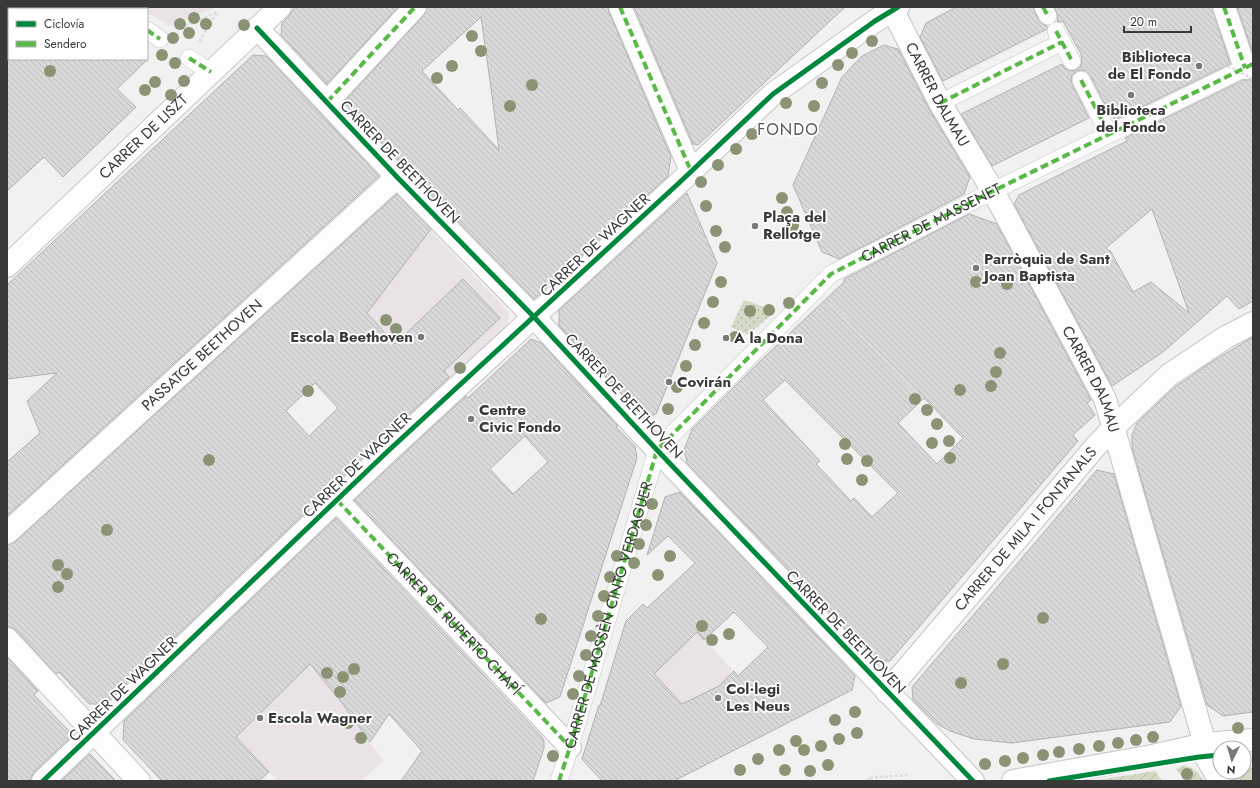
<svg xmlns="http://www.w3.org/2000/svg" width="1260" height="788" viewBox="0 0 1260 788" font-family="Jost,sans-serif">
<defs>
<pattern id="grass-dots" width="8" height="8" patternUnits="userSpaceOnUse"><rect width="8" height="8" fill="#d3dac5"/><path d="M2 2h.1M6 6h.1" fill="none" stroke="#b6bcaa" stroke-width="1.8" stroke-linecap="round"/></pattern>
<pattern id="garden-furrows" width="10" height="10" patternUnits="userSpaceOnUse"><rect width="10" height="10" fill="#d3dac5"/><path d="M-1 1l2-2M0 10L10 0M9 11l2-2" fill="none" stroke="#b6bcaa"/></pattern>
<pattern id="building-back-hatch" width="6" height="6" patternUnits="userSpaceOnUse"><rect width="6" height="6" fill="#dad9da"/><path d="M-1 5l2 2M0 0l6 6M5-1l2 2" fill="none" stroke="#bcbbbc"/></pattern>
</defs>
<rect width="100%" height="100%" fill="#f2f1f2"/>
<!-- built -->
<g fill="#e9e3e8">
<path d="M139,7h102h-23l-49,19 -22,-14v-3h-5z"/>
<path d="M430,230l79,82 -1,13 -103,96 -66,-71z"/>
<path d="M691,626l94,99 -56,28 -39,-40 -43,-47z"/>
<path d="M305,663l15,13 20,25 43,60 -22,20h-83l-43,-45z"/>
</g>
<!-- grass -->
<path fill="url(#grass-dots)" d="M744,300l32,11 -28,24 -17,-8z"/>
<!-- garden -->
<g fill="url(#garden-furrows)">
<path d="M1244,760h2l7,10v11h-23l-4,-9h18z"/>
<path d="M1183,766c11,0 15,7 21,15h-19l-9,-12z"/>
<path d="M1155,771l7,10h-72z"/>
</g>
<!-- building -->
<g fill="url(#building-back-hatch)" stroke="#b1b1b1" fill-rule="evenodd">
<path d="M295,7h103l-71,77 -46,-49 1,-12 7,-7z"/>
<path d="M427,7h181l1,5 62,145 -3,19 -134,123 -81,-83 -7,-8v1l-40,-41 -62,-66 80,-87zM481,17l10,71 8,62 -39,-42 -2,2 -36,-39z"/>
<path d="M634,7h211l-147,138 -5,-1z"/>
<path d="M956,7h77l6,14 4,3 4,2v3l-104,52 -23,-44 6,-14z"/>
<path d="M1054,7h158l18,57 -115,56 -6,-12 -2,1 -17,-34 -4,-4 -5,-1 -4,1 -5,4 -1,5 1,4 17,34 -97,48 -31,-52 101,-50 4,5 5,2 5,-1 4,-3 2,-6 -1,-7 -18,-33 -3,1 -3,-1 1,-5z"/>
<path d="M1237,7h16v46z"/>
<path d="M884,45l14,4 31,60 41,68 -6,17 -125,65 -17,-7 -29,-67 49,-108 20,-21z"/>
<path d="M253,55l13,1 113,120 -372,340v-54l33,-29 -13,-32 30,-28 -50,6v-94z"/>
<path d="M7,59h141l-31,30 19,18 -73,70 -19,-20 -37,34z"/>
<path d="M1253,77v224l-14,8 -12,-13 -64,56 -51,34 -98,-182 5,-9 108,-54 -2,-3 118,-58h6zM1152,209l37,104 -38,-31 -18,10 -22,-40 -5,-4z"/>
<path d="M687,193l30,70 -61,151 -12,4 -85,-92v-16z"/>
<path d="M397,194l34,35 -64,84 28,31 68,-65 37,39 -56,53 5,6 -70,65 -274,262h-16l-30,-32 -3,2 -40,-44 -5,-3h-4v-82l8,-3zM315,383l23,25 -29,28 -23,-25z"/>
<path d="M969,214l28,10 94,176 -4,3 8,12 -22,20 5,6 -188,220h-14l-189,-198 -3,-13 8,-21 64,-64 88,-83v-3zM785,380l113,113 -26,24 -18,-19 -3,3 -35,-37 4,-3 -57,-61zM924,398l39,40 -26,26 -39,-41z"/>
<path d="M1253,337v375l-30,4 -16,-11 -75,-257v-13l5,-12 38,-36 38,-26z"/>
<path d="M531,339l10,4 77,83 -2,1 19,19 2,12 -77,239 -14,6 -192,-203 112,-104 2,2zM525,436l23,26 -35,32 -23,-25z"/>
<path d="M1097,470l17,4 67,232 -11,16 -158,21 -38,-4 -24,-8 -13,-7 -24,-24 -1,-13z"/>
<path d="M680,492l175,184 -3,14 -178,91h-72l-20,-22 17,-54 1,1 26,-85 17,-17 4,4 48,-45 -27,-27 -21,19 18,-58zM734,612l34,35 -30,29 -4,-5 -15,15 -37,18 -28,-30 43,-42 7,8z"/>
<path d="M336,518l206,219 2,4v7l-11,33h-132l21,-30 -33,-37 -19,28 -28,-39 -32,-39 -74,73 33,35 -10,9h-97l-39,-41 1,-19z"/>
<path d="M7,657l31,34 -4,4 39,40 -39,37 -3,5v4h-24z"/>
<path d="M90,754l26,27h-55z"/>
</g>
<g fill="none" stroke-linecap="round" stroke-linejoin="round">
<!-- pedestrian casing -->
<g stroke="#c5c5c5" stroke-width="18">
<g id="pedestrian">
<path d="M110,7l3,2"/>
<path d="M1043,7l5,9"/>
<path d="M147,30l13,9"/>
<path d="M1056,31l16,30"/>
<path d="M189,58l22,14"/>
<path d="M1081,80l28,54"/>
<path d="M940,103l122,-61"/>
<path id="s1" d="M559,781l11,-34 87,-297 174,-176 162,-83 260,-127"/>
</g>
</g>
<!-- minor casing -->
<g stroke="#c5c5c5" stroke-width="24">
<g id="minor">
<path d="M620,7l71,164"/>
<path id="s2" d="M891,7l49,96 53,88 112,208 100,345 1,13 14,24"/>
<path d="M1224,7l21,61"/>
<path d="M257,28l140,149 137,140 123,133 316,331"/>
<path d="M327,102l88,-95"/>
<path id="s3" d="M7,266l273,-259"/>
<path d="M337,500l233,247"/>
<path id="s4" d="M7,533l390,-356"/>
<path d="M7,639l132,142"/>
<path id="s5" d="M887,692l209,-246 18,-19 55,-52 57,-38 27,-14"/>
<path d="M43,781l345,-330 292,-269 93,-88 102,-73 23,-14"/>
</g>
</g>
<!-- tertiary casing -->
<g stroke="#c5c5c5" stroke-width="24">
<path id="tertiary" d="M1013,781l139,-25 53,-12 48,-4"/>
</g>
<!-- path -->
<g stroke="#deddde" stroke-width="2.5" stroke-dasharray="3 2" stroke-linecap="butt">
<path d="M177,30l40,-18 -18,30"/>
<path d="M830,303l91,95"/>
<path d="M869,781l-1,-3 40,-3"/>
</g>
<!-- pedestrian -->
<use href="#pedestrian" stroke="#fdfdfd" stroke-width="17"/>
<!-- minor -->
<use href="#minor" stroke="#fdfdfd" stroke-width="22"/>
<!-- tertiary -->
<use href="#tertiary" stroke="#fdfdfd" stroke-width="22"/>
<!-- path-bridge -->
<path stroke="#deddde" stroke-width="2.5" stroke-dasharray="3 2" stroke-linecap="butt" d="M1228,66l25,13"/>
<!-- quiet -->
<g stroke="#58b947" stroke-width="4" stroke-dasharray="8 4" stroke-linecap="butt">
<path d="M110,7l3,2"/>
<path d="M620,7l71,164"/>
<path d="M1043,7l5,9"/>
<path d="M1224,7l21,61"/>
<path d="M147,30l13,9"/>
<path d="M1056,31l16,30"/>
<path d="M189,58l22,14"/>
<path d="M1081,80l28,54"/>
<path d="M327,102l88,-95"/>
<path d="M940,103l122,-61"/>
<path id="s6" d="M337,500l233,247"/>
<path d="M559,781l11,-34 87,-297 174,-176 162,-83 260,-127"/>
</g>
<!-- cycleway casing -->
<g stroke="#fff" stroke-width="8">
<g id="cycleway">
<path d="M257,28l140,149 137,140 123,133 316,331"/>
<path d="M43,781l345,-330 292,-269 93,-88 102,-73 23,-14"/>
<path d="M1049,781l150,-24 21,-2"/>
</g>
</g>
<!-- cycleway -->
<use href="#cycleway" stroke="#00873e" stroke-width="5"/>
</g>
<!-- trees -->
<g fill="#8b9375">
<circle cx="194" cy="18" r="6"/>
<circle cx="180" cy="24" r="6"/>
<circle cx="206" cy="24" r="6"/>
<circle cx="244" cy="25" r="6"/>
<circle cx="189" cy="33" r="6"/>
<circle cx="472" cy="36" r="6"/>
<circle cx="173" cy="38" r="6"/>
<circle cx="872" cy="41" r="6"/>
<circle cx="481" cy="51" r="6"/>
<circle cx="852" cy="53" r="6"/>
<circle cx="162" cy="55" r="6"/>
<circle cx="175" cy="63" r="6"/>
<circle cx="838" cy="65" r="6"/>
<circle cx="452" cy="66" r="6"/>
<circle cx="50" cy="71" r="6"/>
<circle cx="437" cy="78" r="6"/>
<circle cx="184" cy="81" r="6"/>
<circle cx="155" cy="82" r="6"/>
<circle cx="822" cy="83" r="6"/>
<circle cx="532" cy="85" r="6"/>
<circle cx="145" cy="90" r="6"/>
<circle cx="171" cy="95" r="6"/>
<circle cx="786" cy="103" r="6"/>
<circle cx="510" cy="106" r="6"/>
<circle cx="814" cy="106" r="6"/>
<circle cx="752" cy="134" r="6"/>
<circle cx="736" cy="149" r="6"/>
<circle cx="718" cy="165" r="6"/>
<circle cx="701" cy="182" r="6"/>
<circle cx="782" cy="198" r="6"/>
<circle cx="706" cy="206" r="6"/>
<circle cx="787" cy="212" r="6"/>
<circle cx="793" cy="226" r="6"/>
<circle cx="716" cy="231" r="6"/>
<circle cx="725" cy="247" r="6"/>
<circle cx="721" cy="282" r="6"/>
<circle cx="976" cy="282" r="6"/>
<circle cx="1007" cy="284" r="6"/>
<circle cx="713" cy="302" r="6"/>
<circle cx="789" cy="303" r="6"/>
<circle cx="769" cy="310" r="6"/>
<circle cx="750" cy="311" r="6"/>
<circle cx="386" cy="320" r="6"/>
<circle cx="704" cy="323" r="6"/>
<circle cx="396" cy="329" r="6"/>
<circle cx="735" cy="337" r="6"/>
<circle cx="695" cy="345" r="6"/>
<circle cx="1000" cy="353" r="6"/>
<circle cx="686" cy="366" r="6"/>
<circle cx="460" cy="368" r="6"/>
<circle cx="996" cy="372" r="6"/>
<circle cx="991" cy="386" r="6"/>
<circle cx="677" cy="387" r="6"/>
<circle cx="960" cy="390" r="6"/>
<circle cx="308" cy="391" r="6"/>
<circle cx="915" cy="399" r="6"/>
<circle cx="668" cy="409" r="6"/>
<circle cx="927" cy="410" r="6"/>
<circle cx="937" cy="424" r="6"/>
<circle cx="949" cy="441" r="6"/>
<circle cx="932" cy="443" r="6"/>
<circle cx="845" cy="444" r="6"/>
<circle cx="950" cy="458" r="6"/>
<circle cx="847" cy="459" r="6"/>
<circle cx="209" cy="460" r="6"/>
<circle cx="867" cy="461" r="6"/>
<circle cx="862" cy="480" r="6"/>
<circle cx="652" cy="504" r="6"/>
<circle cx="646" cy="525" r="6"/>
<circle cx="107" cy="530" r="6"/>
<circle cx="639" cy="544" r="6"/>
<circle cx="617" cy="556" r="6"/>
<circle cx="670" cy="556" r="6"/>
<circle cx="634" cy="563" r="6"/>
<circle cx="58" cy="565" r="6"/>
<circle cx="67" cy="574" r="6"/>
<circle cx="658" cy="575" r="6"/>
<circle cx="610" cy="577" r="6"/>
<circle cx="58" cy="587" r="6"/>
<circle cx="604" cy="596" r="6"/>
<circle cx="598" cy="616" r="6"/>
<circle cx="1043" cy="618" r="6"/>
<circle cx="541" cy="619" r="6"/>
<circle cx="702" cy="626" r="6"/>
<circle cx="729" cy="634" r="6"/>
<circle cx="591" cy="636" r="6"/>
<circle cx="712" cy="640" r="6"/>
<circle cx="586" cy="655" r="6"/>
<circle cx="1003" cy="664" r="6"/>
<circle cx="354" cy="669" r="6"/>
<circle cx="327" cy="673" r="6"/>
<circle cx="579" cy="676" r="6"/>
<circle cx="343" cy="677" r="6"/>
<circle cx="961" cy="683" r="6"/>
<circle cx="340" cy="692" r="6"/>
<circle cx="573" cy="694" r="6"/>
<circle cx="855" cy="712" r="6"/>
<circle cx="835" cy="720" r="6"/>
<circle cx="348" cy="723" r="6"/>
<circle cx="1238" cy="728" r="6"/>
<circle cx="857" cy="733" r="6"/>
<circle cx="1153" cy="737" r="6"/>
<circle cx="361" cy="738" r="6"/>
<circle cx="839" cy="739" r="6"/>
<circle cx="1136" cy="740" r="6"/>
<circle cx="796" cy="741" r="6"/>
<circle cx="1118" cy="743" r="6"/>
<circle cx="821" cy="746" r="6"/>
<circle cx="1099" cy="746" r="6"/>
<circle cx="1079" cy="749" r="6"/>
<circle cx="779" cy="750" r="6"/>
<circle cx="804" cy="750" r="6"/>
<circle cx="1059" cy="752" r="6"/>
<circle cx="1043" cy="755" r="6"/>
<circle cx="553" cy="756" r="6"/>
<circle cx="1023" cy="758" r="6"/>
<circle cx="758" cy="759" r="6"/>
<circle cx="1005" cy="761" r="6"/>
<circle cx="985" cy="764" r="6"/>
<circle cx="828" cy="765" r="6"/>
<circle cx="740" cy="770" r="6"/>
<circle cx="785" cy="770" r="6"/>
<circle cx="810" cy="771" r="6"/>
<circle cx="1187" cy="774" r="6"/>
</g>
<!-- markers -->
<g fill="#7a797a" stroke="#fff" stroke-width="1.5">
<circle cx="1199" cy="66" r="4"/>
<circle cx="1131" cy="95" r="4"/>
<circle cx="755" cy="226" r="4"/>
<circle cx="976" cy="268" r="4"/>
<circle cx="421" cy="337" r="4"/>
<circle cx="726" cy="338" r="4"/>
<circle cx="669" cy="382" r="4"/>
<circle cx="471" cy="419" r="4"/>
<circle cx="718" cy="698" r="4"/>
<circle cx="260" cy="718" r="4"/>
</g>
<g text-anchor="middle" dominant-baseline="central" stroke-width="3.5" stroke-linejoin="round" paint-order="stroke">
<!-- poi labels -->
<g font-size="15" font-weight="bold" fill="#3a393a" stroke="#fff" text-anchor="start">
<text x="1191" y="57" text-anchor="end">Biblioteca<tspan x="1191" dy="17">de El Fondo</tspan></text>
<text x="1131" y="110" text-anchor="middle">Biblioteca<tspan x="1131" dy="17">del Fondo</tspan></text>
<text x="763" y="217">Plaça del<tspan x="763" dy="17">Rellotge</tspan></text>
<text x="984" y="259">Parròquia de Sant<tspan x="984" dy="17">Joan Baptista</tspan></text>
<text x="413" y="337" text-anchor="end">Escola Beethoven</text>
<text x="734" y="338">A la Dona</text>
<text x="677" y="382">Covirán</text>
<text x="479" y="410">Centre<tspan x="479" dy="17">Civic Fondo</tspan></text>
<text x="726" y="689">Col·legi<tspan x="726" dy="17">Les Neus</tspan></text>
<text x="268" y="718">Escola Wagner</text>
</g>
<!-- street labels -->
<g font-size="15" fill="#3a393a" stroke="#fff">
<text stroke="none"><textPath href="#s2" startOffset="99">CARRER DALMAU</textPath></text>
<text stroke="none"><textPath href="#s3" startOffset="188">CARRER DE LISZT</textPath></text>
<text transform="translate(400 162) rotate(46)">CARRER DE BEETHOVEN</text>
<text stroke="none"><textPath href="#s1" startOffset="705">CARRER DE MASSENET</textPath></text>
<text transform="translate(595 245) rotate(-43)">CARRER DE WAGNER</text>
<text stroke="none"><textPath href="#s4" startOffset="264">PASSATGE BEETHOVEN</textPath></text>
<text stroke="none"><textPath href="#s2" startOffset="423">CARRER DALMAU</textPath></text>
<text transform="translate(624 396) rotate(47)">CARRER DE BEETHOVEN</text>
<text transform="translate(357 465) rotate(-44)">CARRER DE WAGNER</text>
<text stroke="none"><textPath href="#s5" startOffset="214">CARRER DE MILA I FONTANALS</textPath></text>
<text stroke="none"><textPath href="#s1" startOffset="173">CARRER DE MOSSÈN CINTO VERDAGUER</textPath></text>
<text stroke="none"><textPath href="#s6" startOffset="170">CARRER DE RUPERTO CHAPÍ</textPath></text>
<text transform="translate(846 632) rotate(46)">CARRER DE BEETHOVEN</text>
<text transform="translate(123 689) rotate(-44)">CARRER DE WAGNER</text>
</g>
<!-- neighbourhood labels -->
<g font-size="16" letter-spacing="1" fill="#585658" stroke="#fff">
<text x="788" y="129">FONDO</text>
</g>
</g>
<!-- border -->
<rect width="1260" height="788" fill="none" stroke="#3a393a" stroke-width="16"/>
<!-- legend -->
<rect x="8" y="8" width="140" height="52" fill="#ffffff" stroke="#b0b0b0"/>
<rect x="16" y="21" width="20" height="6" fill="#00873e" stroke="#b0b0b0"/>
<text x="44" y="28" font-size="12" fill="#3a393a">Ciclovía</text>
<rect x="16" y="41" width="20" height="6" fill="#58b947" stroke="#b0b0b0"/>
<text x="44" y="48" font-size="12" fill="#3a393a">Sendero</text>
<!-- north arrow -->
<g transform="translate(1232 760) rotate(185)"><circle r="19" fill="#ffffff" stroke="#b0b0b0"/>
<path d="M0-3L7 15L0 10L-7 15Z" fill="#7a797a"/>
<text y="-6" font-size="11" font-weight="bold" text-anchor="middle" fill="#3a393a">N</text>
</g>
<!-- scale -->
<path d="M1124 26v6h67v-6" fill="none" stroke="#3a393a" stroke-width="2"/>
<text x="1130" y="26" font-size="12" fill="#3a393a" stroke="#ffffff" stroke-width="3" paint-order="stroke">20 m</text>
</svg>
